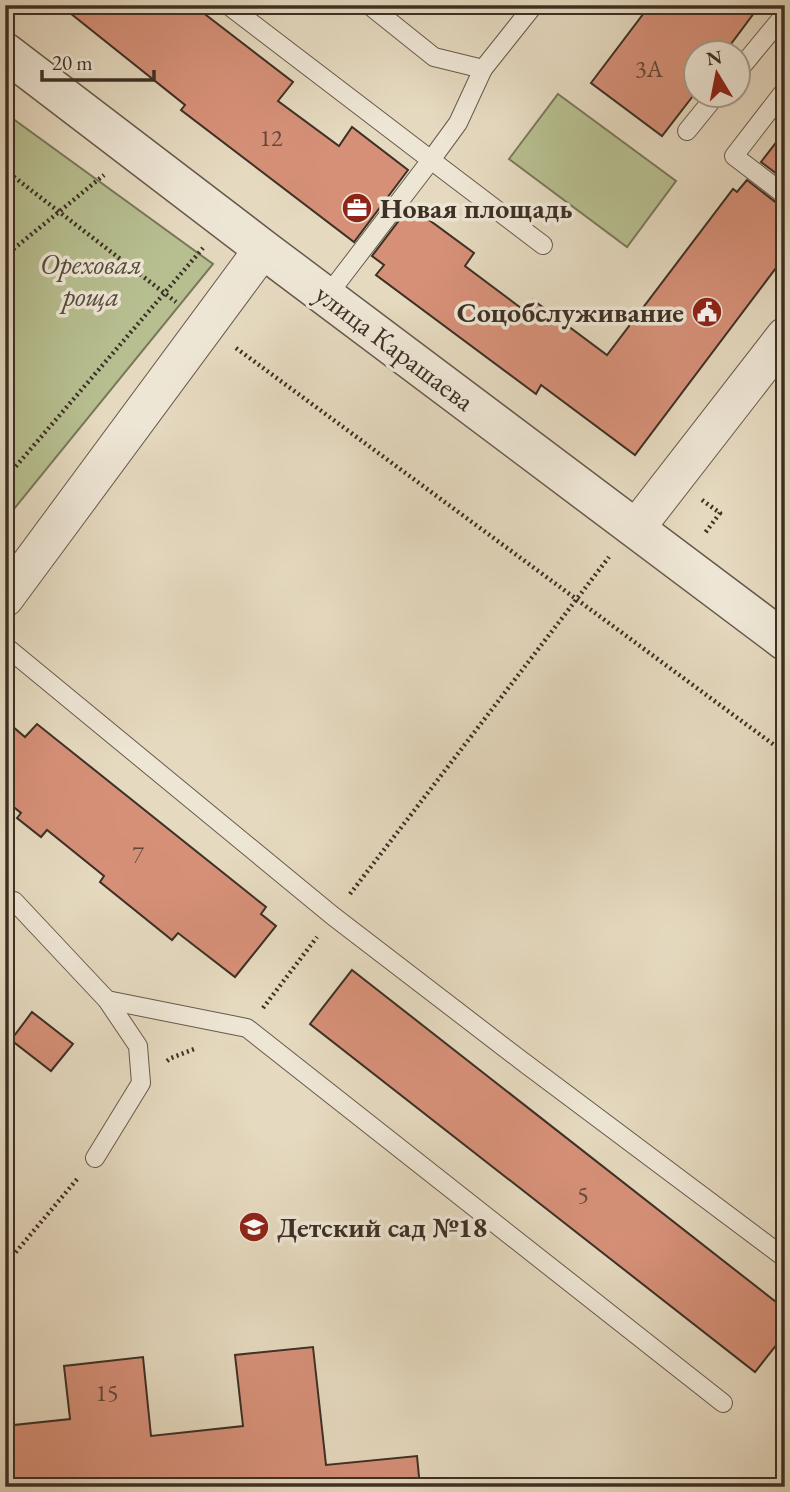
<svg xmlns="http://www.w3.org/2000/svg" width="790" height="1492" viewBox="0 0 790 1492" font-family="'EB Garamond',serif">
<rect width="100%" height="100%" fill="#e5d9bf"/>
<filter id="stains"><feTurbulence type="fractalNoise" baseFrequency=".00286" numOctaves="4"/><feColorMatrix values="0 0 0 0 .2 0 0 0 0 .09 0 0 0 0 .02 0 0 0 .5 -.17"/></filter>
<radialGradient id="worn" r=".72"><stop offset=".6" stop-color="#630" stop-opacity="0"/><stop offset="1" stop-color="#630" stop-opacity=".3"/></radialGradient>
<!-- green -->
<g fill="#b7bf90" stroke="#7a785a" stroke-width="2">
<path d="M558,94l118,87 -49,66 -118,-88z"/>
<path d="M5,113l208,151 -208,256z"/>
</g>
<!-- building -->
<g fill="#d69078" stroke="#3d3025" stroke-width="2">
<path d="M60,5h133l100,77 -15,19 61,45 13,-19 56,43 -54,72 -173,-132 4,-5z"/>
<path d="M650,5h110l-35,47h-29v40l-34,44 -71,-53z"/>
<path d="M785,131v49l-24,-18z"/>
<path d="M747,180l31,24 7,2v50l-150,199 -94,-70 -5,9 -160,-119 8,-10 -12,-9 38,-50 64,47 -9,13 60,45 8,-11 74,55 126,-166 4,3z"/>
<path d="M5,720l20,17 12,-13 229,183 -5,7 15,12 -41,51 -57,-44 -6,7 -72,-58 4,-6 -57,-46 -6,7 -24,-19 4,-5 -16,-13z"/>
<path d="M352,970l433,339v25l-30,38 -445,-348z"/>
<path d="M32,1012l41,32 -22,27 -40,-31z"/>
<path d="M313,1347l13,118 91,-9 3,31h-415v-61l65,-7 -6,-53 79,-9 8,79 92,-10 -8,-71z"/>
</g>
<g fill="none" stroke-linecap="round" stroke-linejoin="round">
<!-- service casing -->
<g stroke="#675a4c" stroke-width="20">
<g id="service">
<path d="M228,5l203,155 27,-37 25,-54 51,-64"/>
<path d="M369,5l65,52 49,12"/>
<path d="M738,71l47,-57"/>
<path d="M785,90l-51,66 51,39"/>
<path d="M687,131l30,-37"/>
<path d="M327,296l104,-136 112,85"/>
<path d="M5,646l328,270 189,145 263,197"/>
<path d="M14,901l93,99 31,46 3,37 -46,75"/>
<path d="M107,1000l140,28 476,375"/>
</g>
</g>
<!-- minor casing -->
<g stroke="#675a4c" stroke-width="39">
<g id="minor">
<path d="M636,528l149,-192"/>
<path d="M5,598l258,-349"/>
</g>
</g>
<!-- tertiary casing -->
<g stroke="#675a4c" stroke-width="41">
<path id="tertiary" d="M5,52l258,197 522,392"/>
</g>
<!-- path -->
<g stroke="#3d3025" stroke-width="4.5" stroke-dasharray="2 3.5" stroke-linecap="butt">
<path d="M5,170l171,132"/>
<path d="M5,256l99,-81"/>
<path d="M236,348l549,405"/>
<path d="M5,479l198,-231"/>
<path d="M702,500l18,13 -15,20"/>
<path d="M350,894l259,-337"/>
<path d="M263,1008l54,-71"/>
<path d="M167,1061l4,-3 26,-10"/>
<path d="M5,1265l73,-87"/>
</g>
<!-- service -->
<use href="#service" stroke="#eee6d5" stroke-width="18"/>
<!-- minor -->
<use href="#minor" stroke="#eee6d5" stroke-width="37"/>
<!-- tertiary -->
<use href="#tertiary" stroke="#eee6d5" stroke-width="38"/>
</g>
<!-- icons -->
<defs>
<g id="office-disc" transform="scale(1.575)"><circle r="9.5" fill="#8f2418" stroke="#eee6d5"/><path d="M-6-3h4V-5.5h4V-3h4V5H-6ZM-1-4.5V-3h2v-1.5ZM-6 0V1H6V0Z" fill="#fff"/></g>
<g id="civic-disc" transform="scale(1.575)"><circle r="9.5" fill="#8f2418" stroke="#eee6d5"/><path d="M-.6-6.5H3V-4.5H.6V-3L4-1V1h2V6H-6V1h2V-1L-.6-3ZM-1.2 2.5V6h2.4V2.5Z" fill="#fff"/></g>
<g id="school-disc" transform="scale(1.575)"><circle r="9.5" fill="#8f2418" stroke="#eee6d5"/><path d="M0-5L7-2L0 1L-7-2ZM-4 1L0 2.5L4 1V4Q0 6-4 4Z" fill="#fff"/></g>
</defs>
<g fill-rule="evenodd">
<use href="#office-disc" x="357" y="208"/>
<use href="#civic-disc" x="707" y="312"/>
<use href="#school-disc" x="254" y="1227"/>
</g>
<g text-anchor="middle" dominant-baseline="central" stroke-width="7" stroke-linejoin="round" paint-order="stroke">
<!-- number labels -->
<g font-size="24" fill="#63483a">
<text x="649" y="68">3А</text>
<text x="271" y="137">12</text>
<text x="138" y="854">7</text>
<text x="583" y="1194">5</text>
<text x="107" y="1392">15</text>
</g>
<!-- poi labels -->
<g font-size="28" font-weight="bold" fill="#3d3025" stroke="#eee6d5" text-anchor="start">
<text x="380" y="208">Новая площадь</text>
<text x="684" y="312" text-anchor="end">Соцобслуживание</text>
<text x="277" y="1227">Детский сад №18</text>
</g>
<!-- park labels -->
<g font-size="28" font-style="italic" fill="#554d3a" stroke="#eee6d5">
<text x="91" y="264">Ореховая<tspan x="91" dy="32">роща</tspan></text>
</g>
<!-- street labels -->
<g font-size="28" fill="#3d3025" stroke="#eee6d5">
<text transform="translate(395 347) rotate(37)">улица Карашаева</text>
</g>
</g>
<!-- margin -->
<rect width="790" height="1492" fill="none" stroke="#e5d9bf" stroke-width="28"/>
<rect x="7" y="7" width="776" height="1478" fill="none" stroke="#3d3025" stroke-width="3.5"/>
<rect x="14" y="14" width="762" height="1464" fill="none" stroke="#3d3025" stroke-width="2"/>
<!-- north arrow -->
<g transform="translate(717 74) rotate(350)"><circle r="33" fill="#eee6d5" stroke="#a79d8f" stroke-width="2"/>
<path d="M0-5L12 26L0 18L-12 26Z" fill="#8f2418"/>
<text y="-10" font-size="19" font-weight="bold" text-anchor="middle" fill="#3d3025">N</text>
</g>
<!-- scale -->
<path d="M42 70v10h112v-10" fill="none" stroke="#3d3025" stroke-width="3.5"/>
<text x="52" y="70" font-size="21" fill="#3d3025" stroke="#eee6d5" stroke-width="5" paint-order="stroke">20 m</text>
<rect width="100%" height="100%" filter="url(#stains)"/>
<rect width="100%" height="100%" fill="url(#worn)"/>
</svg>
